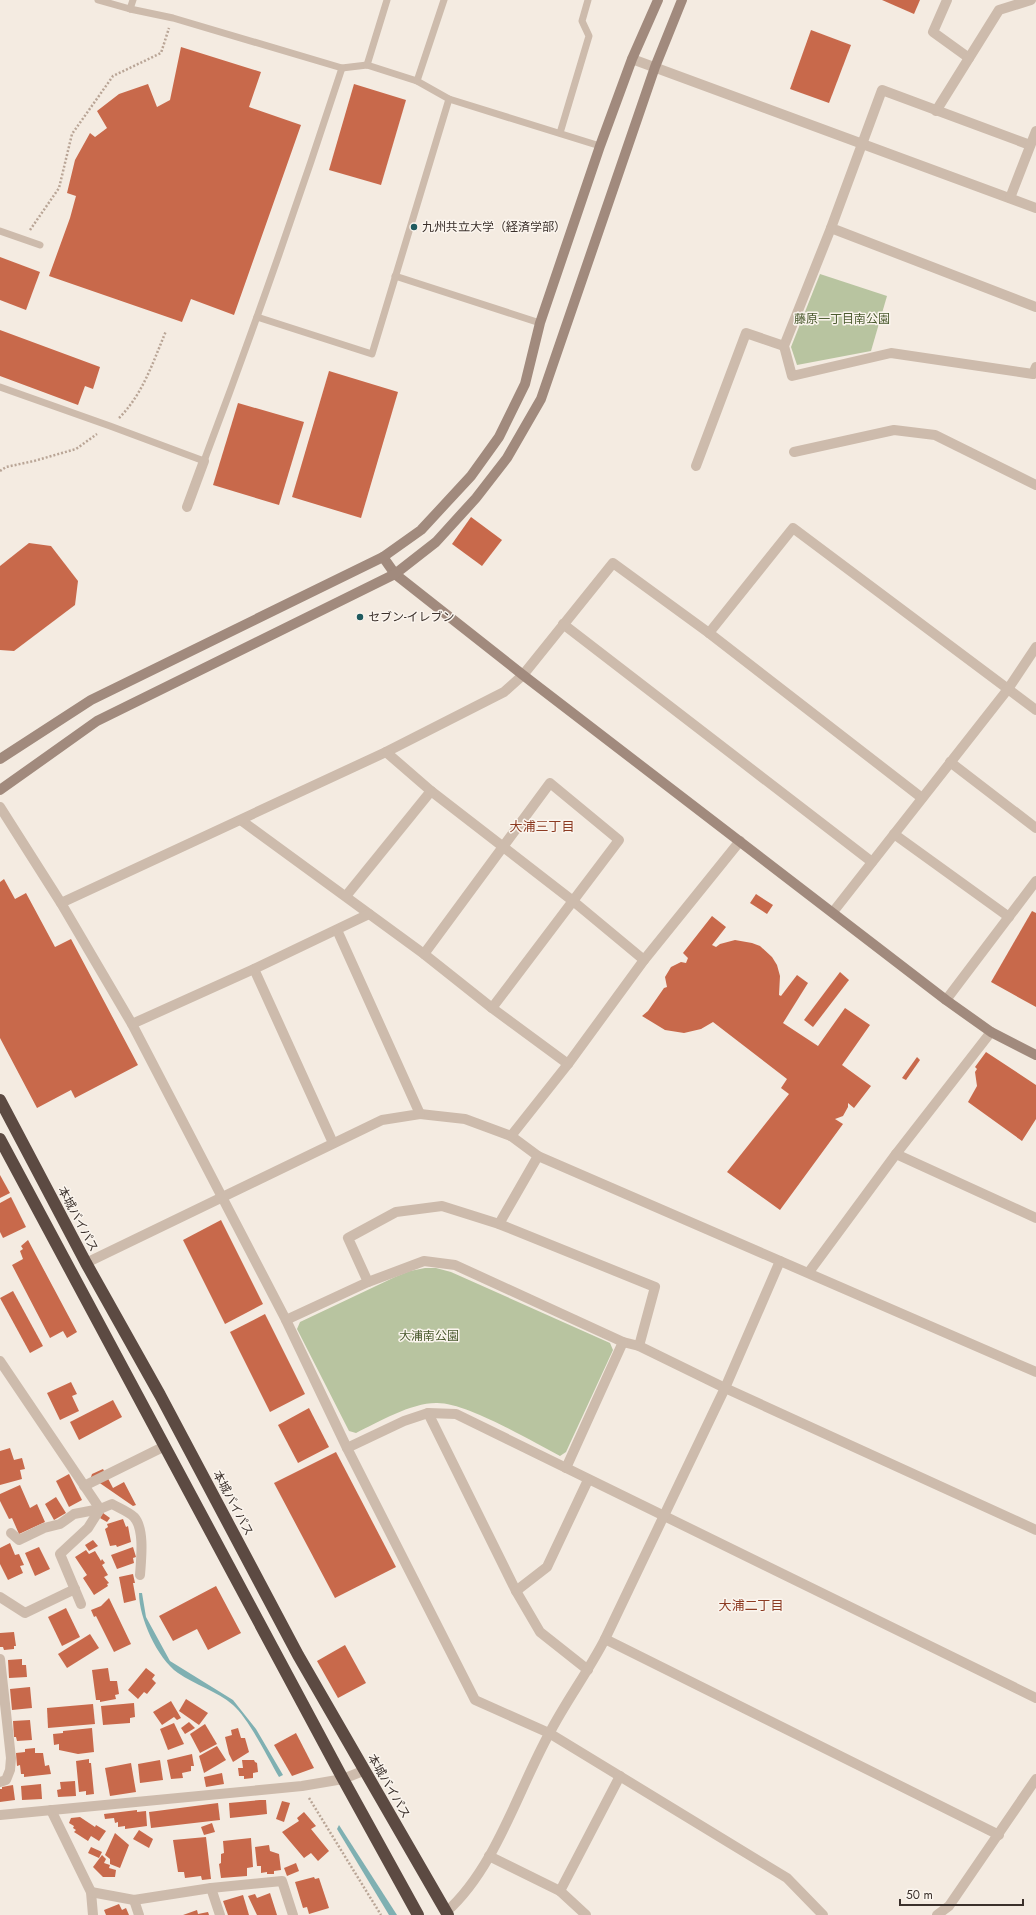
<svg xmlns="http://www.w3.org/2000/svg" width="1036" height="1915" viewBox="0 0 1036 1915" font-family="Jost,'Noto Sans JP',sans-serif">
<rect width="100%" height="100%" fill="#f4ebe1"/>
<!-- green -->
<g fill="#b8c4a0">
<path d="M820,274l67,22 -16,55 -74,14 -6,-18z"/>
<path d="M425,1268h11l15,4 159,71 3,7 -47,102 -6,4c-29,-15 -94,-54 -124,-53 -25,0 -58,19 -80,30l-7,-2 -52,-102 3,-7 95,-45 15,-6z"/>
</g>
<!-- water -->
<g fill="#7fb0b2">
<path d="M139,1593h3l4,24 24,44 63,39 23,29 27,46 -4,2c-11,-19 -30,-58 -46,-72 -16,-14 -38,-20 -55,-32 -21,-15 -39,-55 -39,-80z"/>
<path d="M339,1825l58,90h-8l-52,-86z"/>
</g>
<!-- building -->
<g fill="#c8694b">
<path d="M882,0h38l-6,14z"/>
<path d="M811,30l40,15 -22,58 -39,-14z"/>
<path d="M181,47l80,25 -12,35 52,18 -67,190 -43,-16 -9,23 -133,-46 21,-58 6,-22 -9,-3 8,-33 15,-27 5,4 12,-9 -10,-17 22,-17 29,-10 9,23 13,-7z"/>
<path d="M354,84l52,16 -25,85 -52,-15z"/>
<path d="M0,257l40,15 -14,38 -26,-10z"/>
<path d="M0,330l100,37 -7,22 -8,-3 -7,19 -78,-29z"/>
<path d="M329,371l69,21 -37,126 -69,-21z"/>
<path d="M238,403l66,19 -25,83 -66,-20z"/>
<path d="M471,517l31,23 -20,26 -30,-22z"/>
<path d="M29,543l22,3 27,35 -3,24 -61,46 -14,-1v-84z"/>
<path d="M4,879l11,20 11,-6 29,54 16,-8 67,126 -63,33 -4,-8 -34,18 -37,-70v-156z"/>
<path d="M756,894l17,11 -6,9 -17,-11z"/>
<path d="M1032,911l4,2v94l-45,-25z"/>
<path d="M712,916l14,11 -14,18 4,2 4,-3 15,-4 17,3 8,3 12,11 5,8 3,11 -1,19 2,1 16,-21 11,8 -25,40 35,23 27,-38 25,17 -28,40 29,21 -17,22 -6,-5v4l-5,9 -8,3 8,5 -63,86 -53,-38 62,-78 -8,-6 6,-9 -74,-57 -12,7 -17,4 -19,-3 -23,-14 6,-5 16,-23 3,-1 -2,-10 6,-10 10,-5 5,1 2,-5 -5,-5z"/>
<path d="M840,972l9,8 -36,47 -9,-7z"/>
<path d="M986,1052l50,33v34l-14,22 -54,-39 9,-16 -2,-14 2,-3 -2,-2z"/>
<path d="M917,1057l3,3 -14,20 -4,-2z"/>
<path d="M0,1175l10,18 -10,5z"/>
<path d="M11,1197l15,30 -23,11 -3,-6v-29z"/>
<path d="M221,1220l42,84 -38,20 -42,-84z"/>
<path d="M28,1240l49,92 -10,6 -4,-7 -13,7 -38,-73 11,-6 -3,-8 3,-2 -2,-3z"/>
<path d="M13,1291l30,55 -13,7 -30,-55z"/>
<path d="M265,1314l40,80 -35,18 -40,-80z"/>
<path d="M71,1382l6,12 -5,2 7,15 -19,9 -13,-27z"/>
<path d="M113,1400l9,17 -43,23 -9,-18z"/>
<path d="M309,1408l20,39 -31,16 -20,-38z"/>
<path d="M10,1448l4,12 8,-2 3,11 -5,1 2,9 -22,6v-34z"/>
<path d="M336,1452l60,115 -61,31 -61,-115z"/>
<path d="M103,1469l10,19 11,-6 12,23 -3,1 -42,-29 1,-3z"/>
<path d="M69,1474l13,26 -13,7 -13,-26z"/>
<path d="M20,1485l10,23 7,-4 8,18 -26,12 -7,-16 -3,1 -9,-18v-7z"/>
<path d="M56,1497l10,16 -12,7 -9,-16z"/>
<path d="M103,1513l7,5 -3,4 -7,-4z"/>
<path d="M123,1519l3,8 2,-1 3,16 -14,5 -1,-2 -6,1 -5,-17 3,-2 -1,-3z"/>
<path d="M93,1540l5,6 -9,5 -4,-6z"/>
<path d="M10,1543l5,12 4,-1 5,11 -4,1 3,7 -15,7 -8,-16v-16z"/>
<path d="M39,1547l11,22 -15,7 -10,-23z"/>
<path d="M133,1547l3,10 -3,1 1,5 -17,6 -6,-14z"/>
<path d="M86,1550l3,4 6,-3 6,10 1,-2 3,4 -3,2 6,10 -4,2 5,6 -2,1 1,2 -14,9 -11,-17 4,-3 -12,-18z"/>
<path d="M133,1574l2,9h-2l3,17 -12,3 -5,-26z"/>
<path d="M216,1586l25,47 -33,17 -11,-21 -24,12 -14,-25z"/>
<path d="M109,1598l22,46 -17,8 -18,-36 -2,1 -3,-7 10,-4z"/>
<path d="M66,1608l14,29 -18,9 -14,-29z"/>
<path d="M14,1632l2,14h-2v3l-10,1 -1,-3h-3v-14z"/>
<path d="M90,1634l9,14 -32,20 -9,-14z"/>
<path d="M345,1645l21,38 -28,15 -21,-37z"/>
<path d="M22,1659v6h4l1,12 -18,1 -1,-18z"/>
<path d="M108,1668l2,13h7l2,13 -4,1 1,4 -16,3v-2h-4l-4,-30z"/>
<path d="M146,1668l9,7 -3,4 4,4 -9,11 -3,-2 -6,7 -10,-9z"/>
<path d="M30,1687l2,21 -20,2 -2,-21z"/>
<path d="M186,1699l22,14 -9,12 -20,-14z"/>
<path d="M171,1701l10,17 -4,2 -3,-3 -12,8 -9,-13z"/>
<path d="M134,1703l1,14 -5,1v5l-27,2 -2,-19z"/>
<path d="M93,1704l2,20 -47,4 -1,-20z"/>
<path d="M30,1720l2,20 -15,1 -1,-4h-2l-1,-16z"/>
<path d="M189,1722l6,6 -10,6 -4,-6z"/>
<path d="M174,1723l10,21 -16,6 -8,-21z"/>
<path d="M205,1724l12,20 -17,9 -10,-19z"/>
<path d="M92,1728l2,24 -16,2 -19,-4v-6l-5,1 -1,-11 10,-1v-2z"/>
<path d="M238,1728l3,10h4l4,14 -16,10 -4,-8 -4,-17 7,-2 -1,-5z"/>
<path d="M296,1733l18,35 -22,8 -18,-31z"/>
<path d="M217,1746l9,14 -22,13 -5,-17z"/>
<path d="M35,1748v5h8l2,13 4,-1 2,9 -27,3v-3h-3l-1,-9 -3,1 -1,-13 9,-1v-3z"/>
<path d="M192,1754l2,12h-3v5l-9,2 1,5 -12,1 -4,-19z"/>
<path d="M89,1759v4h2l3,31 -8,1v-4l-7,1 -3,-31z"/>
<path d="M160,1760l3,20 -23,3 -2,-19z"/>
<path d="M242,1760h12l1,2 2,1 1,9 -5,1v5l-9,1v-3h-5l-1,-8h5z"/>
<path d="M131,1763l5,29 -26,4 -5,-28z"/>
<path d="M222,1773l2,11 -18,3 -2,-10z"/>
<path d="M75,1781l1,15 -18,1 -1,-7 4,-1 -1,-7z"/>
<path d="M41,1784l1,15 -20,1 -1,-14z"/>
<path d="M13,1785l2,15 -15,2v-13h2v-2z"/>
<path d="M260,1800h6l1,14 -37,4 -1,-15z"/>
<path d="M282,1801l8,2 -6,19 -8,-3z"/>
<path d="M218,1803l2,17 -69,8 -2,-16z"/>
<path d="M137,1810v2l9,-1 1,15 -22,3v-3l-7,1v-5l-3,1 -1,-5 -9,1 -1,-5z"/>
<path d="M304,1812l12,14 -5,3 18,22 -11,10 -7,-8 -7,5 -22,-26 17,-11 -2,-3z"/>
<path d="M80,1817l15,10 1,-2 10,6 -7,10 -8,-5 -3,5 -14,-9 2,-2 -3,-2 1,-2 -5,-3 2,-5z"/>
<path d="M212,1823l3,9 -11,3 -3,-8z"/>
<path d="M139,1830l14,9 -4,9 -16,-9z"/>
<path d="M115,1833l14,12 -9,23 -10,-4v-5l-5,-4z"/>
<path d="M206,1837l5,42 -9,1 -1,-4 -16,2 -1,-6h-6l-5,-32z"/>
<path d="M251,1838l2,29 -6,1v8l-26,2 -2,-14 2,-1v-9l3,-1 -1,-12z"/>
<path d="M269,1845l1,6 9,3 2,16 -7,1v3h-7v-2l-6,1v-7h-4l-2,-19z"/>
<path d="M91,1847l11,5 -3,6 -11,-5z"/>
<path d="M102,1855l4,4 -2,4 6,2 -1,3 7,2 -1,7h-12l-10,-10z"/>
<path d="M296,1863l3,8 -12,5 -3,-8z"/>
<path d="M314,1877l1,2 4,-1 10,30 -20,6 -2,-7 -4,1 -8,-26z"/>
<path d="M270,1893l7,22h-20l-9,-19 7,-2 2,4z"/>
<path d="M243,1895l6,20h-21l-5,-14z"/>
<path d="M119,1904l3,6 4,-2 3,7h-23l-2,-5z"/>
<path d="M197,1910l1,4 10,-2 1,3h-26z"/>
</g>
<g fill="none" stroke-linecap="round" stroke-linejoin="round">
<!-- path -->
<g stroke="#b9a596" stroke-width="2.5" stroke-dasharray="2 2" stroke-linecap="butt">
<path d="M30,230l29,-42 13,-54 41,-58 48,-23 8,-25"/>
<path d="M119,418c24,-24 34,-56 47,-87"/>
<path d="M0,471l6,-4 28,-6 42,-12 21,-15"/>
<path d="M309,1798l72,117"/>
</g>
<!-- lane -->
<g stroke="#cdbbac" stroke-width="7">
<path d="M98,0l32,9 43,9 169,50 25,-3 50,16 32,18 151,47"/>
<path d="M130,9l3,-9"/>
<path d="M367,65l20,-65"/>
<path d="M417,81l27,-81"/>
<path d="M560,133l29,-97 -7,-15 6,-21"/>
<path d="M0,231l40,14"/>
<path d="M395,276l145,47"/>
<path d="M257,317l115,37 77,-255"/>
<path d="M0,387l110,39 94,35c49,-130 95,-261 138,-393"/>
</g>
<!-- street -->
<g stroke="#cdbbac" stroke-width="10">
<path d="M947,0l-14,32 36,26"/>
<path d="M632,59l404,149"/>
<path d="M936,111l63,-101 32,-10"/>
<path d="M1030,145l-148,-55 -51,138 205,79"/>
<path d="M1010,198l26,-67"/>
<path d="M831,228l-47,118 8,30 99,-23 142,21 3,-7"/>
<path d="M794,452l100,-22 41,5 101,50"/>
<path d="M696,466l50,-133 38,13"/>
<path d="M187,507l17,-46"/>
<path d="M563,624l309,238"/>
<path d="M709,633l84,-105 243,182"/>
<path d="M386,752l118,-60 19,-17 90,-112 96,70 213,165"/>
<path d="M950,762l86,66"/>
<path d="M0,807l61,96 71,121 154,296 61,128 128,252 74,33 238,145 36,37"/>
<path d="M242,821l182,133 68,54 76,56"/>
<path d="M894,834l115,83"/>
<path d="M346,896l85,-105"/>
<path d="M61,903l325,-151 45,39 142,110 71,59"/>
<path d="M833,912l175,-223 28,-42"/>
<path d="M424,954l126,-171 69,57 -127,168"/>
<path d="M254,969l79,174"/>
<path d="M946,1000l90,-119"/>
<path d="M132,1024l122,-55 115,-55"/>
<path d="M420,1114l45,5 46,17 27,20 498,216"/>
<path d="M511,1136l57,-72 76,-104 96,-119"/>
<path d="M896,1154l140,64"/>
<path d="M499,1224l39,-68"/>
<path d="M86,1263l296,-143 38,-6 -83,-184"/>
<path d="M809,1272l87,-118 95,-122"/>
<path d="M368,1282l-20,-44 48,-26 46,-6 57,18 156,63 -16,59"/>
<path d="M286,1320l82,-38 56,-21 31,4 168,77 16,4 86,42 311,142"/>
<path d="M0,1361l100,148 12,-5c7,4 17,8 22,13 11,12 7,43 6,58"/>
<path d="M428,1413l88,178 24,41 48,38"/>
<path d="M347,1448l57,-27 24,-8 28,1 580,284"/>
<path d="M566,1468l57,-126"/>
<path d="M84,1486l81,-40"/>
<path d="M11,1533l8,7 25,-12 16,-4 14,-10 26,-5"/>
<path d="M516,1591l31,-24 41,-87"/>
<path d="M0,1597l25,16 50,-24"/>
<path d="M81,1604l-21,-50 28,-26 12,-19"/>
<path d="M605,1639l394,196"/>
<path d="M0,1659l11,99 -1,12 -4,10 -6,2"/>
<path d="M51,1810l40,82 2,23"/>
<path d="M0,1815l302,-29 41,-7 20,-8"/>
<path d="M489,1856l71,35"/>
<path d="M211,1888l9,27"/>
<path d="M91,1892l43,8 77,-12 71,-7 11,34"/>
<path d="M134,1900l5,15"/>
<path d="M446,1912c49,-43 72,-122 103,-178 17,-33 39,-62 56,-95l120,-251 55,-127"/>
<path d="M586,1915l-26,-24 60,-115"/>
<path d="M937,1915l12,-9 87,-127"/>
</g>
<!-- secondary -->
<g stroke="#a18a7d" stroke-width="10">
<path d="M383,557l12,17 128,101 423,325 45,32 45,23"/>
<path d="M0,759l91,-59 292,-143 38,-27 50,-54 28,-39 26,-53 15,-61 60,-177 32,-87 26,-59"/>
<path d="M0,790l97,-69 298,-147 41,-32 40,-44 31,-40 34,-59 114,-332 27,-67"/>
</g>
<!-- highway -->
<g stroke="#5c4a42" stroke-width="12">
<path d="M0,1100l86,163 74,132 138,260 150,260"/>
<path d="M0,1139l343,640 75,136"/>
</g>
</g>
<!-- markers -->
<g fill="#1f5a5e" stroke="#fbf5ee" stroke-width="1.5">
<circle cx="414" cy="227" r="4"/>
<circle cx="360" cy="617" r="4"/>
</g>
<g text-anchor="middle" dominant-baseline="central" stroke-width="3" stroke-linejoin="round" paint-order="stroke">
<!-- poi labels -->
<g font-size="12" fill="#3b302b" stroke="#fbf5ee" text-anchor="start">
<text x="422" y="227">九州共立大学（経済学部）</text>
<text x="368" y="617">セブン-イレブン</text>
</g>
<!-- park labels -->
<g font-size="12" fill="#4a5a2e" stroke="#fbf5ee">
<text x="842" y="319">藤原一丁目南公園</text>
<text x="429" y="1336">大浦南公園</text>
</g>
<!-- street labels -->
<g font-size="12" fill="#3b302b" stroke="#fbf5ee">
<text transform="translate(78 1219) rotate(62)">本城バイパス</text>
<text transform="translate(233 1503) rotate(62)">本城バイパス</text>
<text transform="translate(389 1786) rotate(60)">本城バイパス</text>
</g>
<!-- neighbourhood labels -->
<g font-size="13" fill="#8c3b22" stroke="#fbf5ee">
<text x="542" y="826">大浦三丁目</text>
<text x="751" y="1605">大浦二丁目</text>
</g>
</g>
<!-- scale -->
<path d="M900 1899v6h123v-6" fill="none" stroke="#3b302b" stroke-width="2"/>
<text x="906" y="1899" font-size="12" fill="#3b302b" stroke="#fbf5ee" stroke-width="3" paint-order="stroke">50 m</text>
</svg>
